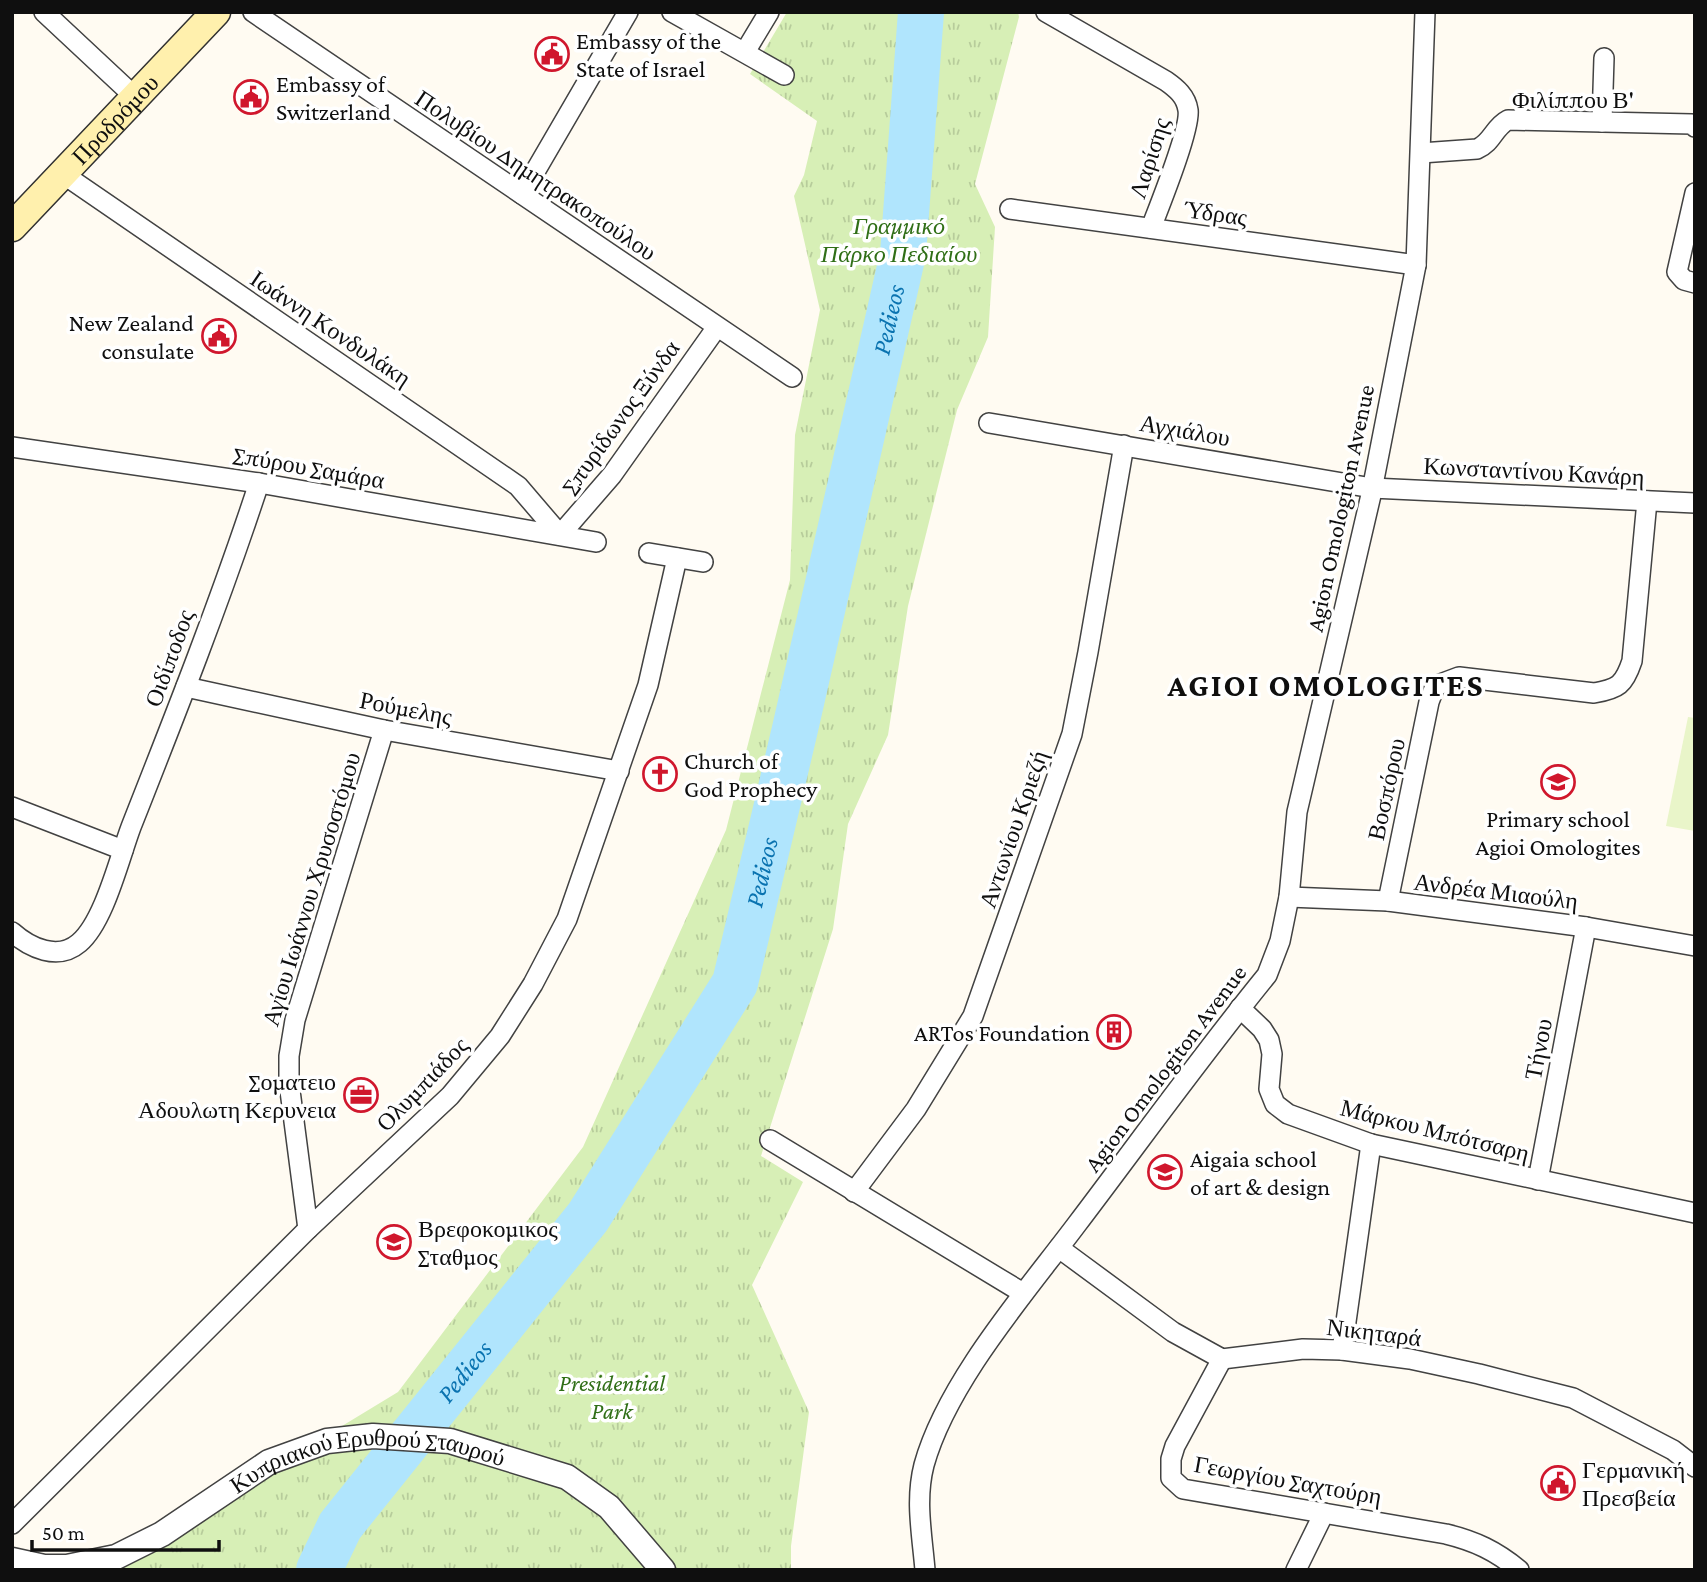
<svg xmlns="http://www.w3.org/2000/svg" width="1707" height="1582" viewBox="0 0 1707 1582" font-family="'Crimson Pro',serif">
<defs>
<pattern id="grass-tufts" width="24" height="20" patternUnits="userSpaceOnUse" patternTransform="scale(1.75)"><rect width="24" height="20" fill="#d7efb6"/><path d="M3 7l-1-3M5 7V3M7 7l1-3M15 17l-1-3M17 17v-4M19 17l1-3" fill="none" stroke="#b7cc9b"/></pattern>
</defs>
<rect width="100%" height="100%" fill="#fffbf2"/>
<!-- grass -->
<path fill="url(#grass-tufts)" d="M787,12h231l1,5 -44,167 20,43 -7,110 -31,73 -49,196 -20,129 -40,89 -15,105 -72,227 42,26 -51,103 57,127 -18,134v24h-686l293,-178 185,-245 143,-317 64,-250 5,-145 25,-125 -26,-114 10,-21 13,-54 -67,-47z"/>
<!-- pitch -->
<path fill="#e9f5c9" d="M1688,717l7,1v113l-29,-5z"/>
<g fill="none" stroke-linecap="round" stroke-linejoin="round">
<!-- river -->
<path stroke="#b0e5fd" stroke-width="46" id="s1" d="M319,1570l21,-44 248,-309 147,-234 60,-254 108,-475 18,-242"/>
<!-- minor casing -->
<g stroke="#424242" stroke-width="22">
<g id="minor">
<path d="M44,12l91,85"/>
<path d="M253,12l539,365"/>
<path d="M672,12l112,63"/>
<path d="M1046,12l120,69c10,7 20,15 22,29 3,18 -29,97 -37,118"/>
<path d="M745,52l24,-40"/>
<path d="M1602,122l2,-64"/>
<path d="M1421,153l56,-4c15,-6 17,-22 31,-29l184,4 3,3"/>
<path d="M63,174l455,312 42,49"/>
<path d="M1695,193l-18,79 7,8 11,3"/>
<path d="M522,194l106,-182"/>
<path d="M1010,209l406,56"/>
<path d="M989,423l383,65 323,15"/>
<path d="M12,447l247,36 337,59"/>
<path d="M560,535l52,-60 105,-148"/>
<path d="M649,553l54,9"/>
<path d="M186,687l198,43 235,41"/>
<path d="M12,807l111,43"/>
<path d="M1289,897l99,4 198,26 109,19"/>
<path d="M1388,901l41,-199 6,-16 24,-9 135,16c24,-4 30,-8 38,-32l15,-160"/>
<path d="M12,932c18,16 46,29 67,11 25,-21 40,-84 52,-116 45,-114 90,-228 128,-344"/>
<path d="M1240,1008l22,21 7,11 3,14 -3,35 6,15 13,10 83,30 324,69"/>
<path d="M770,1140l253,153"/>
<path d="M1538,1180l48,-253"/>
<path d="M854,1192l62,-83 57,-93 99,-282 16,-82 36,-207"/>
<path d="M308,1229l-19,-146v-27l6,-36 89,-290"/>
<path d="M1059,1248l114,84 49,27 81,-10 39,1 68,9 69,15 94,24 100,52 22,17"/>
<path d="M1342,1350l29,-206"/>
<path d="M1222,1359l-47,87 -4,13v19l12,11 263,45c29,7 50,17 73,36"/>
<path d="M12,1524l296,-295 142,-133 50,-60 33,-52 34,-65 81,-234 29,-127"/>
<path d="M925,1570c-3,-36 -10,-70 -1,-105 23,-83 102,-173 153,-241 63,-83 124,-168 190,-249l13,-34 9,-44 8,-85 74,-317 45,-230 9,-253"/>
<path d="M1296,1570l28,-57"/>
</g>
</g>
<!-- tertiary casing -->
<g stroke="#424242" stroke-width="27">
<g id="tertiary">
<path id="s2" d="M12,1560l32,7h23l49,-10 46,-23 107,-72 58,-21 46,-5 77,5 117,36 42,30 54,63"/>
</g>
</g>
<!-- secondary casing -->
<g stroke="#313131" stroke-width="31">
<g id="secondary">
<path id="s3" d="M12,227l204,-215"/>
</g>
</g>
<!-- minor -->
<use href="#minor" stroke="#fff" stroke-width="19"/>
<!-- tertiary -->
<use href="#tertiary" stroke="#fff" stroke-width="24"/>
<!-- secondary -->
<use href="#secondary" stroke="#fff0ad" stroke-width="28"/>
</g>
<!-- icons -->
<defs>
<g id="civic-ring" transform="scale(1.75)"><circle r="9.5" fill="#fff" stroke="#d0172d" stroke-width="1.5"/><path d="M-.6-6.5H3V-4.5H.6V-3L4-1V1h2V6H-6V1h2V-1L-.6-3ZM-1.2 2.5V6h2.4V2.5Z" fill="#d0172d"/></g>
<g id="church-ring" transform="scale(1.75)"><circle r="9.5" fill="#fff" stroke="#d0172d" stroke-width="1.5"/><path d="M-1.2-6h2.4v3.5h3.3v2.4h-3.3V6h-2.4V-.1h-3.3v-2.4h3.3Z" fill="#d0172d"/></g>
<g id="school-ring" transform="scale(1.75)"><circle r="9.5" fill="#fff" stroke="#d0172d" stroke-width="1.5"/><path d="M0-5L7-2L0 1L-7-2ZM-4 1L0 2.5L4 1V4Q0 6-4 4Z" fill="#d0172d"/></g>
<g id="building-ring" transform="scale(1.75)"><circle r="9.5" fill="#fff" stroke="#d0172d" stroke-width="1.5"/><path d="M-4-6H4V6H1V3H-1V6H-4ZM-2.5-4.3h1.7v1.8h-1.7ZM.8-4.3h1.7v1.8H.8ZM-2.5-1h1.7V.8h-1.7ZM.8-1h1.7V.8H.8Z" fill="#d0172d"/></g>
<g id="office-ring" transform="scale(1.75)"><circle r="9.5" fill="#fff" stroke="#d0172d" stroke-width="1.5"/><path d="M-6-3h4V-5.5h4V-3h4V5H-6ZM-1-4.5V-3h2v-1.5ZM-6 0V1H6V0Z" fill="#d0172d"/></g>
<g id="university-ring" transform="scale(1.75)"><circle r="9.5" fill="#fff" stroke="#d0172d" stroke-width="1.5"/><path d="M0-5L7-2L0 1L-7-2ZM-4 1L0 2.5L4 1V4Q0 6-4 4Z" fill="#d0172d"/></g>
</defs>
<g fill-rule="evenodd">
<use href="#civic-ring" x="552" y="54"/>
<use href="#civic-ring" x="251" y="97"/>
<use href="#civic-ring" x="219" y="336"/>
<use href="#church-ring" x="660" y="774"/>
<use href="#school-ring" x="1558" y="782"/>
<use href="#building-ring" x="1114" y="1032"/>
<use href="#office-ring" x="361" y="1095"/>
<use href="#university-ring" x="1165" y="1172"/>
<use href="#school-ring" x="394" y="1242"/>
<use href="#civic-ring" x="1558" y="1483"/>
</g>
<g text-anchor="middle" dominant-baseline="central" stroke-width="7" stroke-linejoin="round" paint-order="stroke">
<!-- poi labels -->
<g font-size="24" fill="#0f0f0f" stroke="#fff" text-anchor="start">
<text x="576" y="40">Embassy of the<tspan x="576" dy="28">State of Israel</tspan></text>
<text x="276" y="83">Embassy of<tspan x="276" dy="28">Switzerland</tspan></text>
<text x="194" y="322" text-anchor="end">New Zealand<tspan x="194" dy="28">consulate</tspan></text>
<text x="684" y="760">Church of<tspan x="684" dy="28">God Prophecy</tspan></text>
<text x="1558" y="818" text-anchor="middle">Primary school<tspan x="1558" dy="28">Agioi Omologites</tspan></text>
<text x="1090" y="1032" text-anchor="end">ARTos Foundation</text>
<text x="336" y="1081" text-anchor="end">Σοματειο<tspan x="336" dy="28">Αδουλωτη Κερυνεια</tspan></text>
<text x="1190" y="1158">Aigaia school<tspan x="1190" dy="28">of art &amp; design</tspan></text>
<text x="418" y="1228">Βρεφοκομικος<tspan x="418" dy="28">Σταθμος</tspan></text>
<text x="1582" y="1469">Γερμανική<tspan x="1582" dy="28">Πρεσβεία</tspan></text>
</g>
<!-- street labels -->
<g font-size="24" fill="#0f0f0f" stroke="#fff">
<text x="1573" y="99">Φιλίππου Β'</text>
<text stroke="none"><textPath href="#s3" startOffset="149">Προδρόμου</textPath></text>
<text transform="translate(1149 158) rotate(-72)">Λαρίσης</text>
<text transform="translate(536 175) rotate(34)">Πολυβίου Δημητρακοπούλου</text>
<text transform="translate(1216 213) rotate(8)">Ύδρας</text>
<text transform="translate(331 328) rotate(34)">Ιωάννη Κονδυλάκη</text>
<text transform="translate(620 417) rotate(-54)">Σπυρίδωνος Ξύνδα</text>
<text transform="translate(1185 430) rotate(10)">Αγχιάλου</text>
<text transform="translate(309 467) rotate(10)">Σπύρου Σαμάρα</text>
<text transform="translate(1534 471) rotate(3)">Κωνσταντίνου Κανάρη</text>
<text transform="translate(1340 508) rotate(-78)">Agion Omologiton Avenue</text>
<text transform="translate(169 658) rotate(-70)">Οιδίποδος</text>
<text transform="translate(406 708) rotate(11)">Ρούμελης</text>
<text transform="translate(1386 789) rotate(-78)">Βοσπόρου</text>
<text transform="translate(1013 829) rotate(-71)">Αντωνίου Κριεζή</text>
<text transform="translate(311 889) rotate(-73)">Αγίου Ιωάννου Χρυσοστόμου</text>
<text transform="translate(1496 891) rotate(7)">Ανδρέα Μιαούλη</text>
<text transform="translate(1538 1049) rotate(-79)">Τήνου</text>
<text transform="translate(1165 1068) rotate(-53)">Agion Omologiton Avenue</text>
<text transform="translate(422 1084) rotate(-46)">Ολυμπιάδος</text>
<text transform="translate(1435 1130) rotate(14)">Μάρκου Μπότσαρη</text>
<text transform="translate(1374 1332) rotate(7)">Νικηταρά</text>
<text stroke="none"><textPath href="#s2" startOffset="385">Κυπριακού Ερυθρού Σταυρού</textPath></text>
<text transform="translate(1288 1480) rotate(10)">Γεωργίου Σαχτούρη</text>
</g>
<!-- park labels -->
<g font-size="24" font-style="italic" fill="#306f17" stroke="#fff">
<text x="899" y="225">Γραμμικό<tspan x="899" dy="28">Πάρκο Πεδιαίου</tspan></text>
<text x="612" y="1382">Presidential<tspan x="612" dy="28">Park</tspan></text>
</g>
<!-- water labels -->
<g font-size="26" font-style="italic" fill="#0a73b0" stroke="#fff">
<text stroke="none"><textPath href="#s1" startOffset="1402">Pedieos</textPath></text>
<text stroke="none"><textPath href="#s1" startOffset="835">Pedieos</textPath></text>
<text stroke="none"><textPath href="#s1" startOffset="247">Pedieos</textPath></text>
</g>
<!-- district labels -->
<g font-size="32" font-weight="bold" letter-spacing="2" fill="#0f0f0f" stroke="#fff">
<text x="1326" y="685">AGIOI OMOLOGITES</text>
</g>
</g>
<!-- border -->
<rect width="1707" height="1582" fill="none" stroke="#0f0f0f" stroke-width="28"/>
<!-- scale -->
<path d="M32 1540v10h187v-10" fill="none" stroke="#0f0f0f" stroke-width="3.5"/>
<text x="42" y="1540" font-size="21" fill="#0f0f0f" stroke="#ffffff" stroke-width="5" paint-order="stroke">50 m</text>
</svg>
